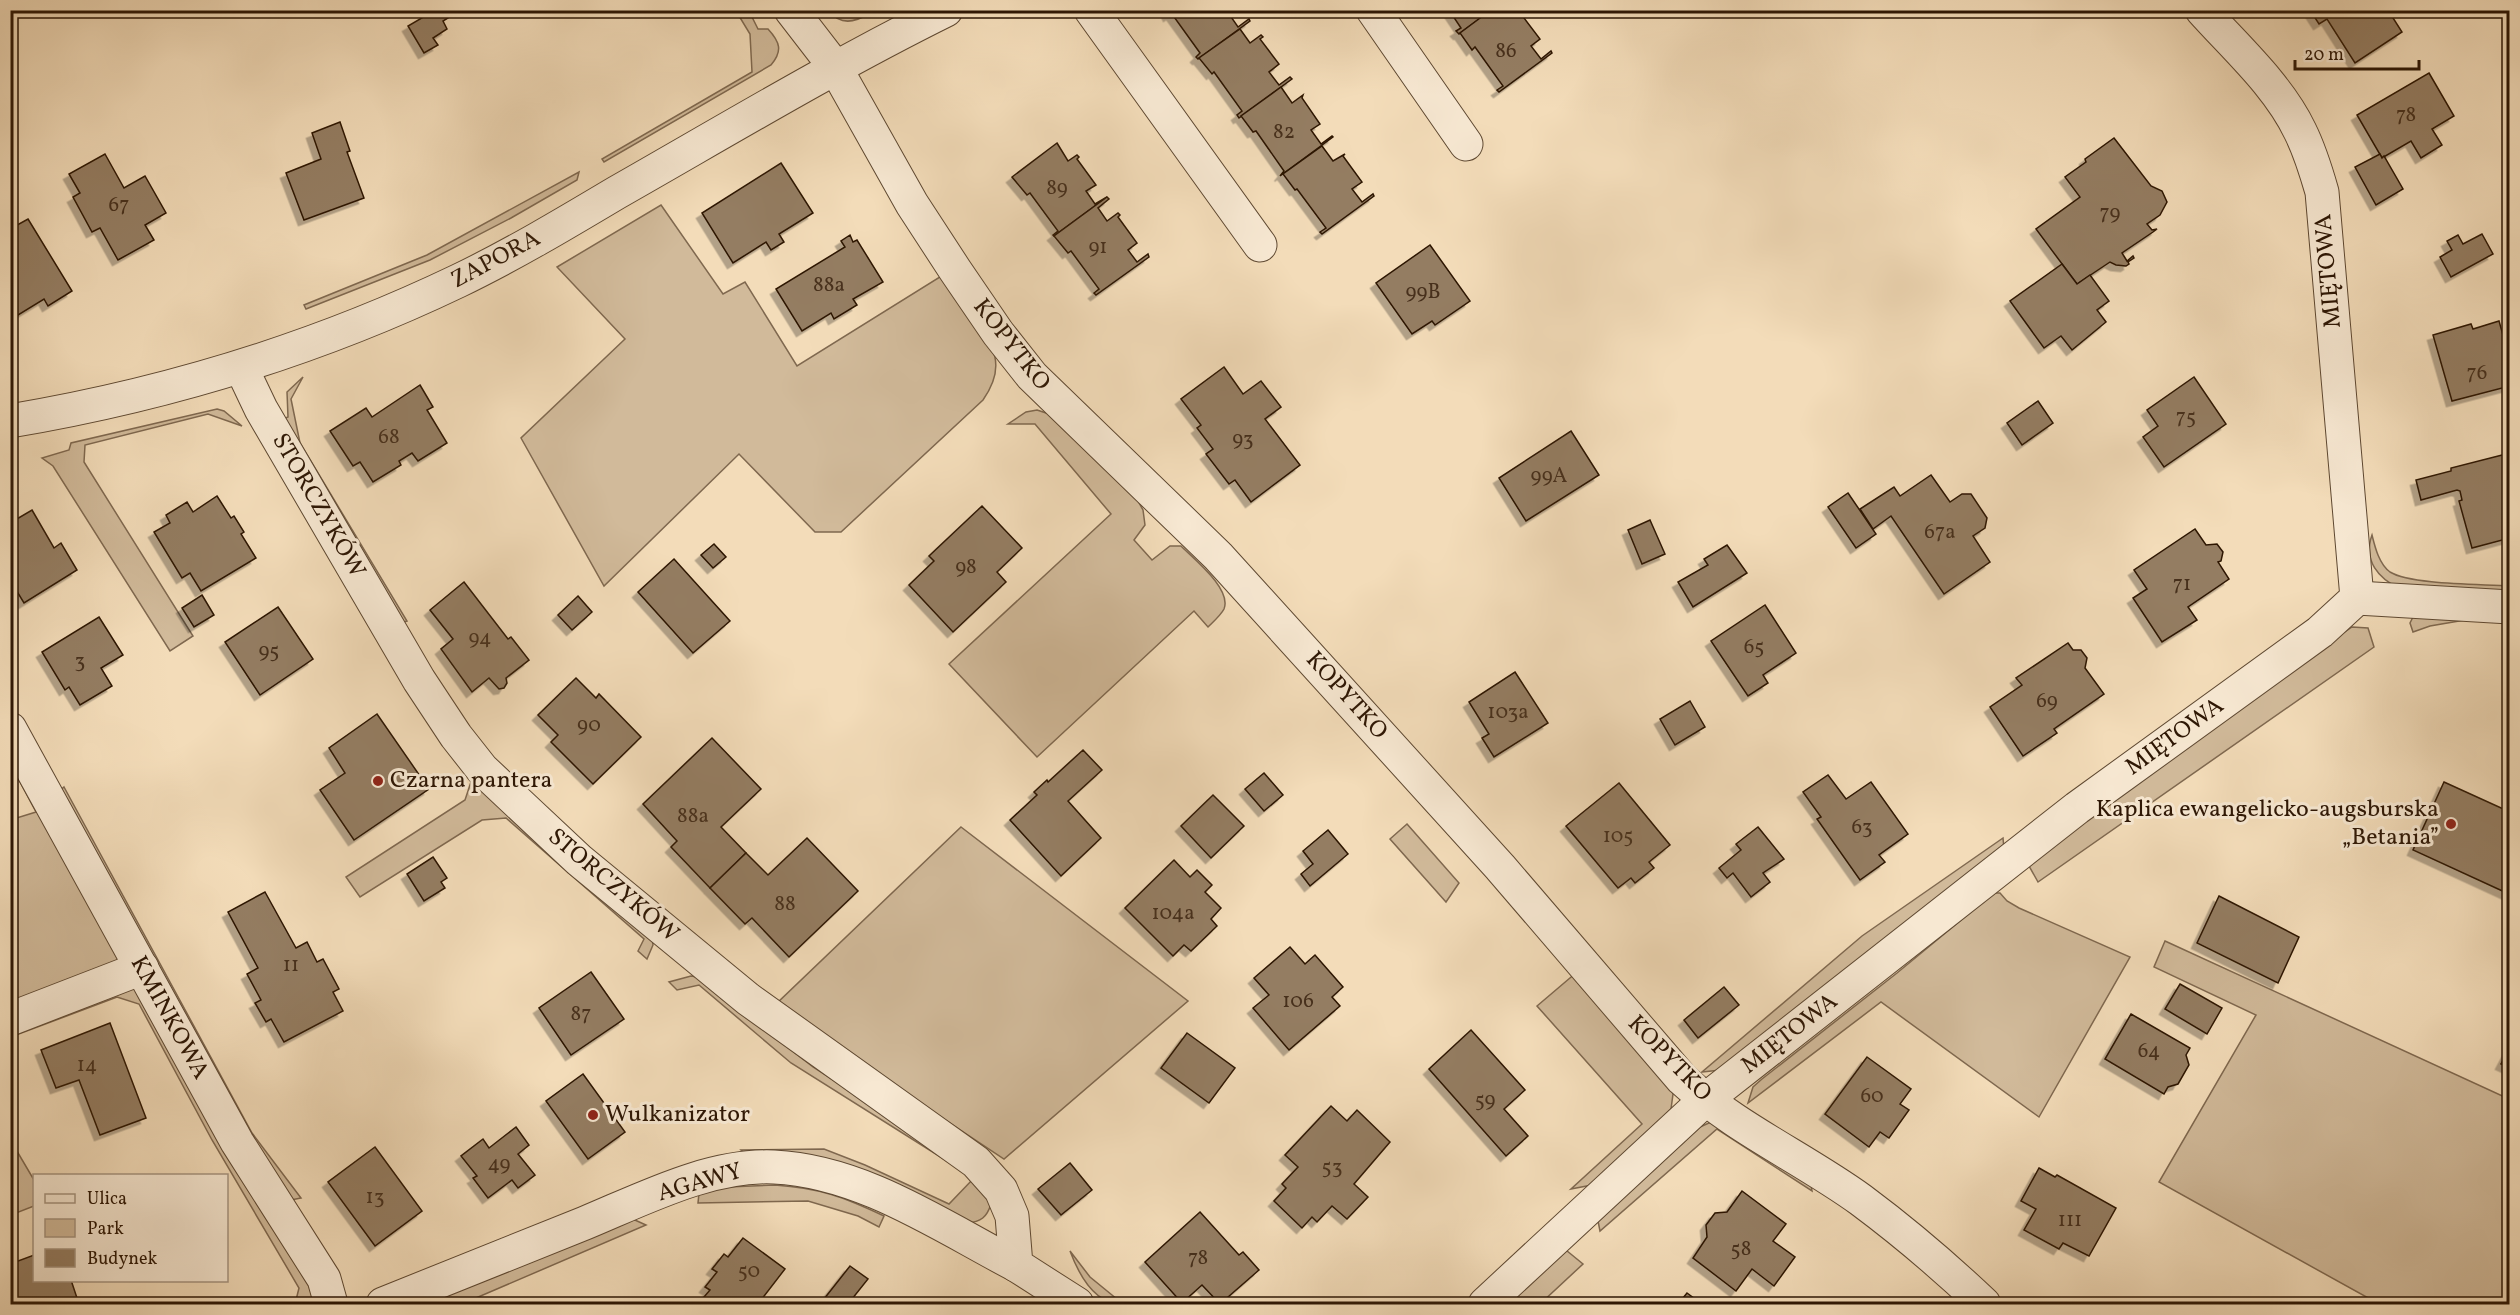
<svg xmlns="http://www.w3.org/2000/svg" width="2520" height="1315" viewBox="0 0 2520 1315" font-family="Vollkorn,serif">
<defs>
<filter id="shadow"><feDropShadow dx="-5.5" dy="5.5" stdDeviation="0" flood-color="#0004"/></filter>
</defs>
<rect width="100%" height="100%" fill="#f3dcb9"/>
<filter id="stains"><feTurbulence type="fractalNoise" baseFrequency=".00333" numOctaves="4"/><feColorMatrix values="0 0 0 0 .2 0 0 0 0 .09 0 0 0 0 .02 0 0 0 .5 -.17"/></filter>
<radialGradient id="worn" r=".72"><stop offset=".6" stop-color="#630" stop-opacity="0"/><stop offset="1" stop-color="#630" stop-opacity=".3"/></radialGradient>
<!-- green -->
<g fill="#d1ba9a" stroke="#7f684f" stroke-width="1.5">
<path d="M736,11h13l9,18h10c12,13 15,22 3,36l-167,97 -2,-3 150,-87 -2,-38z"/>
<path d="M829,11h37l2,3c-14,9 -28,11 -39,-3z"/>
<path d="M579,172l-2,8 -66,38 -81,42 -124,49 -2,-4 123,-50z"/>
<path d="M661,205l62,89 22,-12 52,84 146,-91c10,14 20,28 30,41 21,31 34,50 10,84l-142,132h-26l-76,-78 -135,132 -83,-148 104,-99 -68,-72z"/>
<path d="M303,377l-12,22 9,44 107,178 -6,2 -118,-204 5,-2 -1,-25z"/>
<path d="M217,409l7,2 18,15 -34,-12 -123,31 -1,17 109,174 -23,15 -117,-185 -11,-8 27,-8 2,-7z"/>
<path d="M1037,410l15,5 81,77 10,18 2,15 -11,15 18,20 18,-14h11c13,13 51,43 43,63 -3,6 -11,13 -16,18l-14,-16 -157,146 -88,-93 162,-150 -76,-90h-27l18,-12z"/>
<path d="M2372,535c3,12 7,29 18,37 21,13 92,12 119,14v14l-108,-11c-23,-10 -38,-29 -29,-54z"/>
<path d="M2413,617l52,3 -35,6 -17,6 -3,-9z"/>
<path d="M2352,627l16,1 6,19 -336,235 -9,-16c104,-84 212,-163 323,-239z"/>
<path d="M11,751l297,532 5,16 -1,5h-17l4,-16 -87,-148 -73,-136 -22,-7 -106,40 -1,-217 26,-8 -25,-47z"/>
<path d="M475,781l177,157 1,7 -6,14 -9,-8 6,-12 -138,-121 -24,2 -122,77 -14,-20 119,-77 6,-18z"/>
<path d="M64,787l188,346 49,65 -10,2 -44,-65 -190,-342z"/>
<path d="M1407,824l52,59 -13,19 -56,-63z"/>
<path d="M961,827l227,174 -184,158 -230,-153z"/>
<path d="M2003,838l1,11 -283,221 -19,2 160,-136z"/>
<path d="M1994,893h6l7,8 12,7 111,49 -91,160 -158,-115 -133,101 5,-16 9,-8 135,-106z"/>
<path d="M2165,941l344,158v205h-130l-220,-122 97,-167 -102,-48z"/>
<path d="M1577,972l89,106 7,16 -2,15 -74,75 -26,5 71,-65 -105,-118z"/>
<path d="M691,976l6,1 116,90 154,100 24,37c-4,13 -10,18 -24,19l-221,-68 -5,-5 83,-1 41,16 84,39 25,-26 -183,-115 -92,-78 -22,5 -8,-8z"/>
<path d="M1711,1122l100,63 1,6 -95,-62 -117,102 -2,-10 102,-94z"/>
<path d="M11,1141l23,39v26l-23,9z"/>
<path d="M775,1185c45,3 69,12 109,31l-5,11 -21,-11 -50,-15 -110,2 1,-10 28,-6z"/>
<path d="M626,1216l20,9 -184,79h-38z"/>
<path d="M1561,1246l22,18 -43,40h-40z"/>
<path d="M1070,1251l20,26 33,27c-28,1 -44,-29 -53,-53z"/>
</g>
<!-- building -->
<g fill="#947d62" stroke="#2d1604" stroke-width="1.5" filter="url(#shadow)">
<path d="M425,10h19l4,8 -5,3 4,8 -14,9 5,7 -14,8 -16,-27 19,-11z"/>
<path d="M1166,10h68l-5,4 9,13 11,-8 1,2 -52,38 -2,-2 4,-4 -28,-39 -3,2z"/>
<path d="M1449,10h42l-32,24 -3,-3 5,-3z"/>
<path d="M1491,10h15l5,7 11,-7 2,2 -3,2 19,25 -9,7 10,13 10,-8 1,2 -53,39 -2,-2 6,-4 -28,-39 -3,3 -12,-17z"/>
<path d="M2310,10h78l14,22 -47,31 -28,-44 -8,5z"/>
<path d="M1240,29l10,14 11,-8 2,2 -3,2 19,25 -10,8 10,13 11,-8 2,2 -53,39 -2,-3 5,-4 -28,-39 -2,2 -13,-16z"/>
<path d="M2429,73l25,43 -22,13 10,16 -21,13 -10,-17 -29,17 -25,-43z"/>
<path d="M1281,87l11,16 11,-8 -1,3 18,26 -9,6 10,14 11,-8 1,1 -53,39 4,-5 -28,-40 -3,1 -12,-16z"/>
<path d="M340,122l10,29 -3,1 17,46 -60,22 -18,-47 35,-14 -9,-26z"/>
<path d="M2114,138l37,48 11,5 5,11 -7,13 -13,9 5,6 5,-1 -4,3 -31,21 5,8 6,-5 1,2 -6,4 1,2 -3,2 -10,-1 -6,-3 -33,22 -41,-55 44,-32 -15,-20 21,-15 -1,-3z"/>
<path d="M1057,143l11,18 9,-6 2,2 -2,2 19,26 -10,6 9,13 12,-7 -53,39 -1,-1 5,-4 -28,-38 -3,2 -15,-18z"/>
<path d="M1322,146l11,15 12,-7 -2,2 19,26 -10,7 10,13 11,-8 1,2 -52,38 -2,-2 6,-4 -29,-39 -2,1 -12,-16z"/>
<path d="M105,154l19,34 21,-12 21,37 -21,12 9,15 -36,20 -18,-32 -8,4 -19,-35 7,-4 -11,-19z"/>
<path d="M2380,154l2,4 2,-2 19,33 -27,16 -21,-38z"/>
<path d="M781,163l32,50 -34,21 5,8 -13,8 -5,-8 -33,21 -31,-50z"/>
<path d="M1107,197l2,2 -11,9 9,13 11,-8 2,2 -2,2 19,26 -9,7 9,12 11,-8 1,3 -53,38 -2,-2 5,-4 -28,-38 -3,2 -14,-17z"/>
<path d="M28,219l44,72 -24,15 -4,-7 -34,21v-91z"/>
<path d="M2482,234l11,20 -42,23 -11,-20 12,-7 -5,-9 11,-6 5,9z"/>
<path d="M850,235l3,7 4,-2 26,42 -30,17 4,6 -23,14 -3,-6 -29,18 -26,-42 69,-42 -4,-6z"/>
<path d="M1430,245l40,56 -35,24 -3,-4 -20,13 -36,-51z"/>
<path d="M2062,264l15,20 13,-9 19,26 -12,9 9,12 -34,28 -11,-14 -17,12 -34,-47z"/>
<path d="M2499,321l11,39v26l-58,15 -19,-66 38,-11 2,5z"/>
<path d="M1224,367l19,27 18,-13 20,26 -16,12 35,46 -49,37 -16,-22 -6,4 -23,-30 7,-5 -16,-21 4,-3 -20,-26z"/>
<path d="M2194,377l32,47 -62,43 -21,-30 15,-11 -11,-16z"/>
<path d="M420,385l13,22 -6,3 20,33 -29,18 -6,-8 -13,8 2,4 -28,17 -13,-20 -7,4 -23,-35 36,-23 6,9z"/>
<path d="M2038,401l15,22 -31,22 -15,-22z"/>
<path d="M1571,431l28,44 -73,46 -27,-43z"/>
<path d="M2510,453v85l-38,10 -13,-47 3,-1 -2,-9 -3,-1 -36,10 -5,-20 35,-9v-3z"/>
<path d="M1931,475l19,27 12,-8h9l16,24 -2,10 -12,8 17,26 -46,32 -53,-78 -18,13 -13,-20 34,-22 6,9z"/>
<path d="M1848,493l28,41 -20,14 -28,-41z"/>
<path d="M217,496l14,22 3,-2 10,16 -3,2 15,24 -55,33 -11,-18 -8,5 -28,-46 16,-9 -4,-8 21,-13 6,10z"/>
<path d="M982,506l40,42 -25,24 9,10 -53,50 -44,-47 25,-24 -5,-5z"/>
<path d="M32,510l22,38 7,-5 16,27 -53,33 -14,-23v-57z"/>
<path d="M1650,520l15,34 -23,10 -14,-34z"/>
<path d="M2195,529l11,16 11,-1 6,8 -2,9 -3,1 11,17 -41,28 9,13 -35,22 -29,-44 14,-9 -13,-19z"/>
<path d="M714,544l12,13 -13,11 -12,-13z"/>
<path d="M1727,545l20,28 -54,34 -15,-25 30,-17 -4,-6z"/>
<path d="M674,559l56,62 -37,32 -55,-61z"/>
<path d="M464,582l44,57 3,-2 18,23 -23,18 1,5 -3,5 -5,1 -10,-11 -17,14 -31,-43 12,-10 -23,-29z"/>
<path d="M202,595l12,20 -20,12 -12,-19z"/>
<path d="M578,596l14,16 -20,18 -14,-15z"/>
<path d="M1765,605l31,48 -33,22 5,8 -20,13 -37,-55z"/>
<path d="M278,607l35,52 -53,36 -35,-53z"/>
<path d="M99,617l24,38 -22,13 11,18 -32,19 -11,-18 -4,3 -23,-38z"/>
<path d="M2068,643l5,7h8l6,8 -2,10 19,26 -50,35 3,4 -34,23 -33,-49 32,-22 -6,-7z"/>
<path d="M1515,672l33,51 -54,34 -12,-19 7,-4 -20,-32z"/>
<path d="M576,678l20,20 3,-4 42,43 -48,47 -42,-42 7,-7 -20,-20z"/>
<path d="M1690,701l15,26 -30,18 -15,-26z"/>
<path d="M377,714l52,75 -75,51 -34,-50 25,-17 -16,-25z"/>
<path d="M712,738l49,51 -40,38 25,26 -36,35 -39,-41 6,-6 -34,-37z"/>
<path d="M1083,750l19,20 -34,31 33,37 -40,38 -51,-56 27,-25 -3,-3 13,-12 1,2z"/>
<path d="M1264,773l19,22 -19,16 -19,-22z"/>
<path d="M1828,775l18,24 25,-17 37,52 -29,21 6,7 -25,18 -43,-61 4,-2 -18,-25z"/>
<path d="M2444,782l66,30 -1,82 -96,-44z"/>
<path d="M1619,783l51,62 -21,17 5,6 -19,15 -4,-5 -13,10 -52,-62z"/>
<path d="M1213,795l31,31 -33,32 -30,-32z"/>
<path d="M1758,827l26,32 -21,14 7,9 -19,15 -18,-24 -6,5 -8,-10 22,-18 -5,-6z"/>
<path d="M1328,830l20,24 -38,32 -9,-12 12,-10 -10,-13z"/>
<path d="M807,838l51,53 -69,66 -37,-39 -7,6 -35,-36 36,-35 22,22z"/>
<path d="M433,857l14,21 -6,4 4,6 -21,13 -17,-27z"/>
<path d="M1174,860l16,17 7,-7 15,15 -7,7 16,16 -10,11 6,7 -26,25 -7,-6 -11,11 -48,-48z"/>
<path d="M265,892l31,56 11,-6 10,20 6,-3 16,30 -6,3 10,19 -59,31 -13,-23 -5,3 -11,-19 6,-3 -14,-26 11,-6 -30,-56z"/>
<path d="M2219,896l80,41 -21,46 -81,-40z"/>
<path d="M1290,947l15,17 10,-9 28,32 -11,10 8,9 -51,44 -36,-42 16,-13 -15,-17z"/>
<path d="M591,972l33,47 -53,36 -32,-47z"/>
<path d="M2180,984l42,24 -15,26 -42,-25z"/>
<path d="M1724,987l15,18 -41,33 -14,-18z"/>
<path d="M2131,1014l59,34 -4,7 3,10 -11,19 -10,3 -4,7 -59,-35z"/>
<path d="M110,1023l36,95 -46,17 -21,-55 -23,8 -15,-38z"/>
<path d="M1471,1030l54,60 -21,19 24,27 -22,20 -77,-87z"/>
<path d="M1187,1033l48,35 -26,35 -48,-35z"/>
<path d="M2510,1047v21l-9,-4z"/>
<path d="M1867,1057l44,32 -11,15 9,6 -20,28 -9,-6 -11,15 -44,-33z"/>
<path d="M583,1074l42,58 -37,27 -42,-58z"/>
<path d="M1331,1106l16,15 10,-11 33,32 -36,42 14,13 -21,22 -15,-13 -15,16 -5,-5 -10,11 -28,-27 12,-13 -4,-4 16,-17 -13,-12z"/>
<path d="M516,1127l13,18 -11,9 17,21 -17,13 -6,-8 -24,18 -15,-20 4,-2 -16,-20 22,-17 6,9z"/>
<path d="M375,1147l47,64 -47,35 -47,-64z"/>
<path d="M1070,1163l22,27 -31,25 -23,-26z"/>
<path d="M2039,1168l16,9 2,-2 59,33 -27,48 -26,-13 -4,6 -35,-19 12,-21 -15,-8z"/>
<path d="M1742,1191l44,33 -13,17 22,16 -21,29 -22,-17 -16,22 -43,-33 14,-21 -1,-12 9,-12 12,-1z"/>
<path d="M1200,1212l39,43 4,-3 16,18 -39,34 -18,-19 -20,18 -37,-41z"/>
<path d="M743,1238l42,31 -27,35h-60l12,-14 -5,-3 12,-15 -5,-3 12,-15 4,3z"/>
<path d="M34,1255v25h37l7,21 -5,2v1h-63v-40z"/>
<path d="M850,1266l18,13 -20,25h-28z"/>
<path d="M1687,1293l15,11h-24z"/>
</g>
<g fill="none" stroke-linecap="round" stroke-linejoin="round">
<!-- minor casing -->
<g stroke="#5e4831" stroke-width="35">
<g id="minor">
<path d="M791,10l44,57 77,137 43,66 43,63 34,43 186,180 282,311 182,212c53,49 121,79 179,121 43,32 84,67 123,104"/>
<path d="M1091,10l169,235"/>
<path d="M1373,10l93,134"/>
<path d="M241,367l20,42 158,271 37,56 26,33 97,91 169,139 228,163 25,28 11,26 4,49 61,39"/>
<path d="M10,421c155,-26 306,-72 448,-140 54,-26 106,-57 158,-88 109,-62 217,-127 330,-183"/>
<path d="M2357,598l153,9"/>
<path d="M10,729l227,413 87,137 7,25"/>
<path d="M10,1019l132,-51"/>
<path d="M383,1304c67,-27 134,-54 202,-81 58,-24 125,-59 189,-56 88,4 167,59 242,98"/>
<path d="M1485,1304l220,-204 372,-292 243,-176 37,-34 -35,-406c-6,-21 -12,-41 -22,-61 -22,-46 -64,-83 -98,-121"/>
</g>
</g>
<!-- minor -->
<use href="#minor" stroke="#f7e8d2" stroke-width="33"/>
</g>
<!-- markers -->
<g fill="#8f2418" stroke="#f7e8d2" stroke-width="2">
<circle cx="378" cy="781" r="6"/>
<circle cx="2451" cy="824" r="6"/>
<circle cx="593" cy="1115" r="6"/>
</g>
<g text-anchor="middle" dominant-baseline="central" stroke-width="6" stroke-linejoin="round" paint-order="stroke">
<!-- number labels -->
<g font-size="21" fill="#47301c">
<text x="1506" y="51">86</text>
<text x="2406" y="115">78</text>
<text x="1284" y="132">82</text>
<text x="1057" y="188">89</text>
<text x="119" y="205">67</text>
<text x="2110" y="213">79</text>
<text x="1098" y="247">91</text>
<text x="829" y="285">88a</text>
<text x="1423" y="292">99B</text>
<text x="2477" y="373">76</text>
<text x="2186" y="417">75</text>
<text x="389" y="437">68</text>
<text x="1243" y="439">93</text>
<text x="1549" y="476">99A</text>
<text x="1940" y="532">67a</text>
<text x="966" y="567">98</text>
<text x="2182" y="584">71</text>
<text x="480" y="638">94</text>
<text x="1754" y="647">65</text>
<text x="269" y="651">95</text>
<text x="80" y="661">3</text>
<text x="2047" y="701">69</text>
<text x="1508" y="712">103a</text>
<text x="589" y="725">90</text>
<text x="693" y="816">88a</text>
<text x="1862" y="827">63</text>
<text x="1618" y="836">105</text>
<text x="785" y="904">88</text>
<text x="1173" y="913">104a</text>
<text x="291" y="965">11</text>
<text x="1298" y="1001">106</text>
<text x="581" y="1014">87</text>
<text x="2149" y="1051">64</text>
<text x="87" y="1065">14</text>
<text x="1872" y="1096">60</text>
<text x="1485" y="1100">59</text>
<text x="499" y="1164">49</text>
<text x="1332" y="1167">53</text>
<text x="375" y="1197">13</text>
<text x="2070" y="1220">111</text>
<text x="1741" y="1249">58</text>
<text x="1198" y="1258">78</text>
<text x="749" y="1271">50</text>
</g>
<!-- street labels -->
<g font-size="24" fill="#2d1604" stroke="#f7e8d2">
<text transform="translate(496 260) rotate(-28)">ZAPORA</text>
<text transform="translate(2329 271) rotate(-95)">MIĘTOWA</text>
<text transform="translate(1011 345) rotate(52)">KOPYTKO</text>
<text transform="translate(318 506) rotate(60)">STORCZYKÓW</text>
<text transform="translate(1346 696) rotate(48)">KOPYTKO</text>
<text transform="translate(2175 737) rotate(-36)">MIĘTOWA</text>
<text transform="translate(613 886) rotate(40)">STORCZYKÓW</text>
<text transform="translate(169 1018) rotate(61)">KMINKOWA</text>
<text transform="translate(1790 1034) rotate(-38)">MIĘTOWA</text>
<text transform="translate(1669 1059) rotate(46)">KOPYTKO</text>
<text transform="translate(700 1183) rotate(-16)">AGAWY</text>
</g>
<!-- poi labels -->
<g font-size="24" fill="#2d1604" stroke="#f7e8d2" text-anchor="start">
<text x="390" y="781">Czarna pantera</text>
<text x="2439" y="810" text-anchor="end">Kaplica ewangelicko-augsburska<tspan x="2439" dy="28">„Betania”</tspan></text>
<text x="605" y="1115">Wulkanizator</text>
</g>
</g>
<!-- margin -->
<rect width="2520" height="1315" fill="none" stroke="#f3dcb9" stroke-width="36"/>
<rect x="12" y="12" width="2496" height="1291" fill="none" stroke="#2d1604" stroke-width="3"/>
<rect x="18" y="18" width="2484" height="1279" fill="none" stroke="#2d1604" stroke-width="1.5"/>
<!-- legend -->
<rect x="33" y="1174" width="195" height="108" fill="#f7e8d2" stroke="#a69480" stroke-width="1.5"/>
<rect x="45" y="1194" width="30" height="9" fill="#f7e8d2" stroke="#a69480" stroke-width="1.5"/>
<text x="87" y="1204" font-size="18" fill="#2d1604">Ulica</text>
<rect x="45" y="1219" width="30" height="18" fill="#d1ba9a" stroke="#a69480" stroke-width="1.5"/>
<text x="87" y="1234" font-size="18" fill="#2d1604">Park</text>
<rect x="45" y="1249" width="30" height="18" fill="#947d62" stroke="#a69480" stroke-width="1.5"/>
<text x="87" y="1264" font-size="18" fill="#2d1604">Budynek</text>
<!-- scale -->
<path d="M2295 60v9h124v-9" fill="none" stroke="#2d1604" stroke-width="3"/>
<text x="2304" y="60" font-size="18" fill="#2d1604" stroke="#f7e8d2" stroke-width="4.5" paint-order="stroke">20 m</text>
<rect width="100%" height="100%" filter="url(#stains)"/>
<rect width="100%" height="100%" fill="url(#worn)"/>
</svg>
